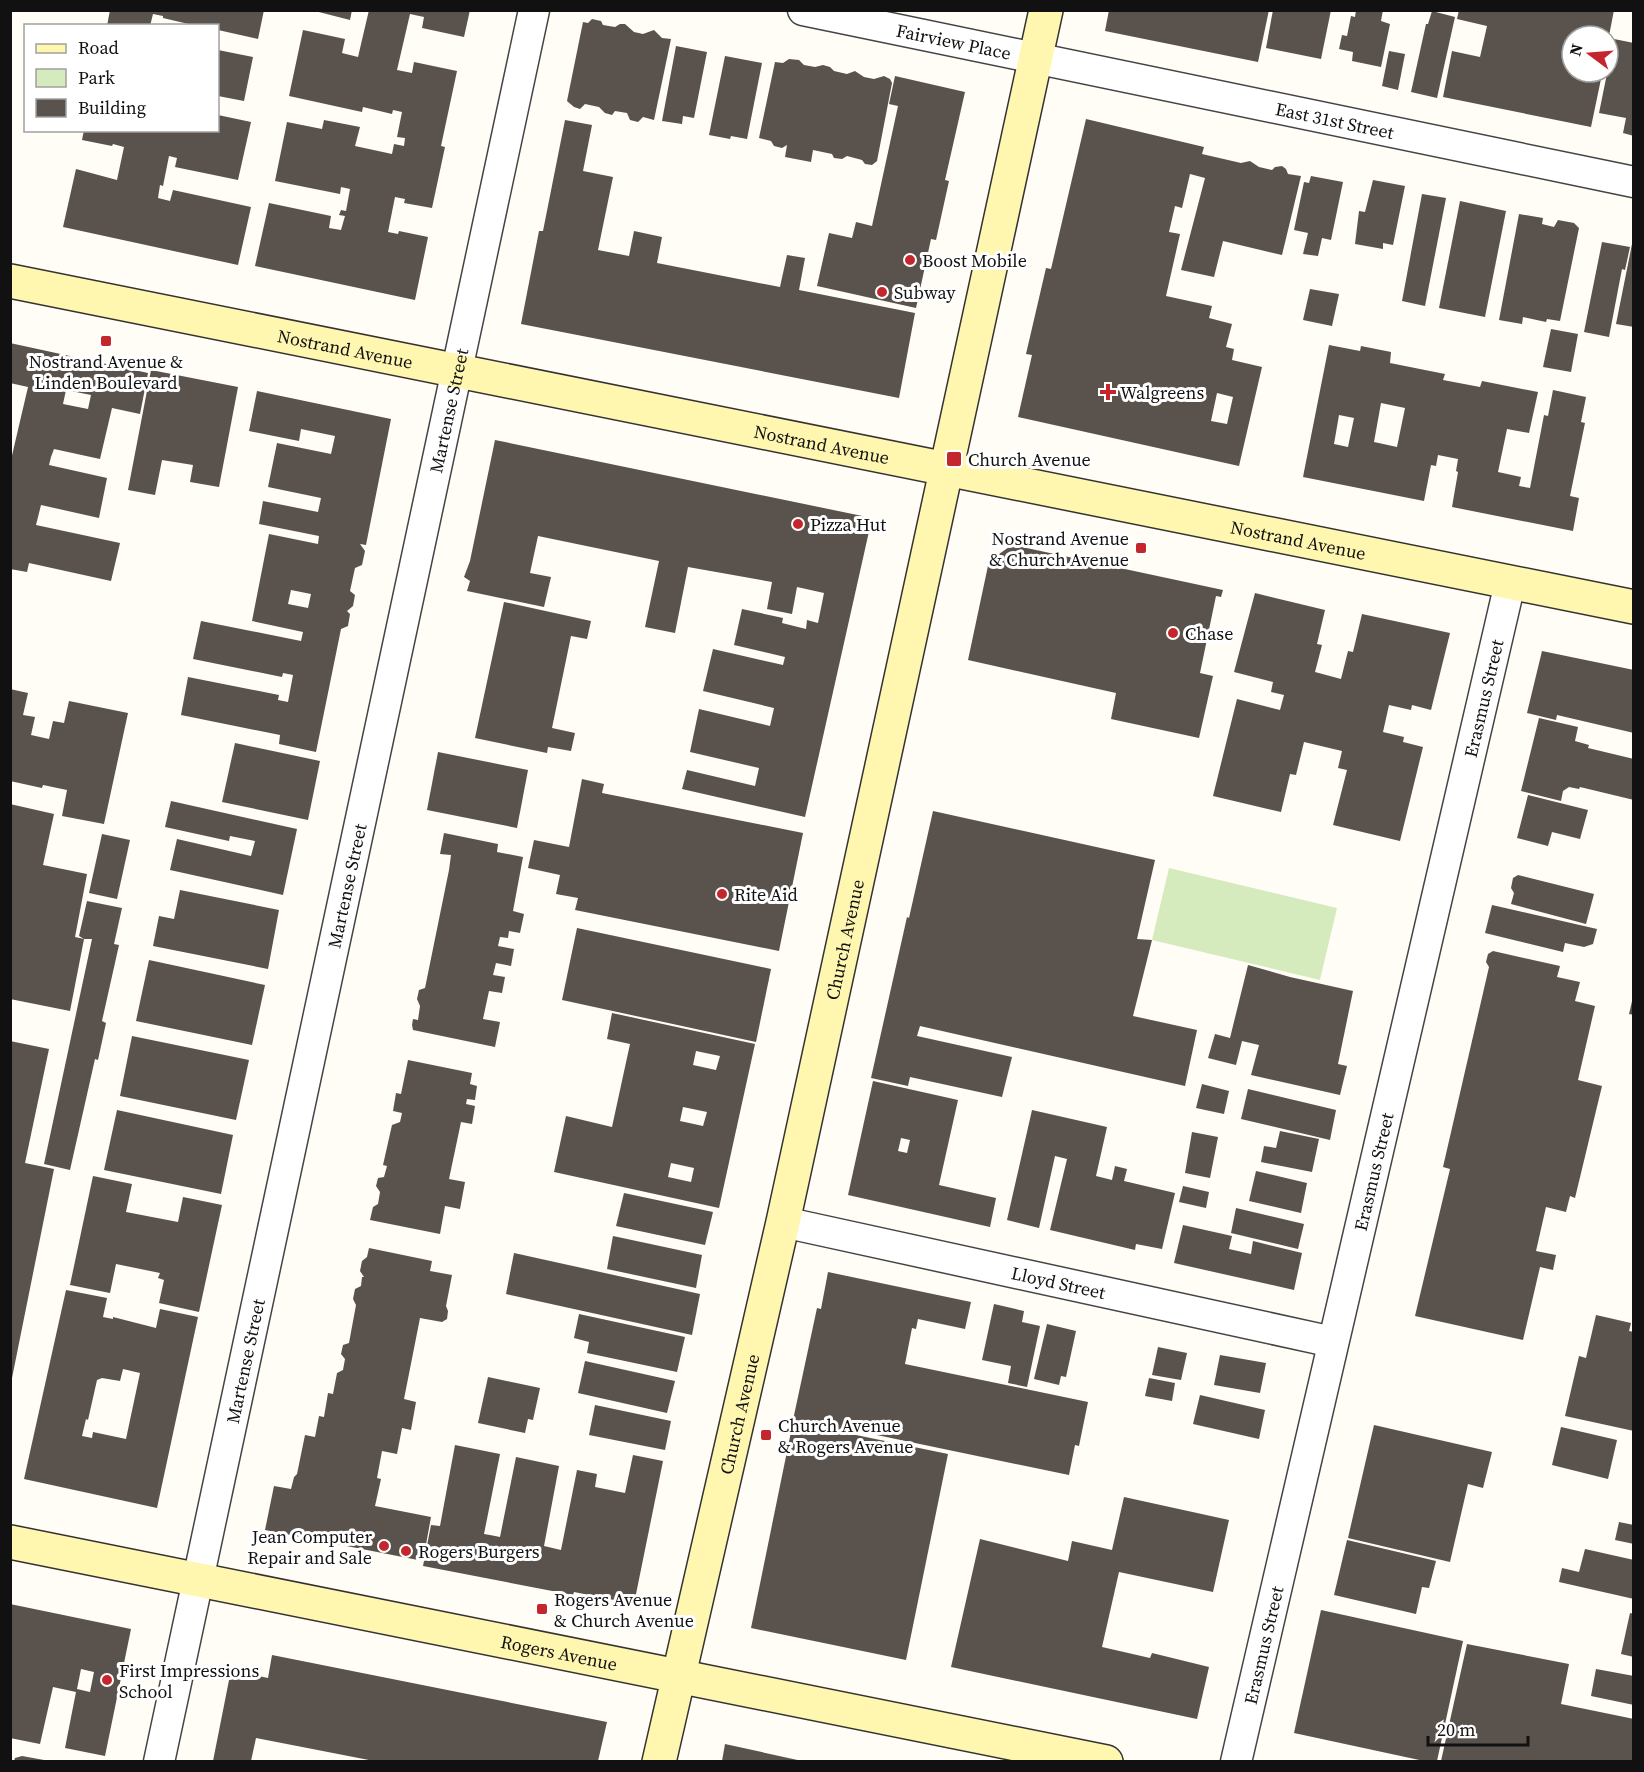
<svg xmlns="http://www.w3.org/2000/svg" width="1644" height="1772" viewBox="0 0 1644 1772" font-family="'Source Serif 4',serif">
<rect width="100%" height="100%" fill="#fffdf5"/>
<!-- green -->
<path fill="#d5ebbd" d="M1169,868l168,40 -17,72 -168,-40z"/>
<!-- building -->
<g fill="#5a524d" fill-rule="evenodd">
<path d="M110,10h154l-6,29 -40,-9v-4h-21l-34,-8v-2l-10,-2 -3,12h-43z"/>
<path d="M311,10h41l-2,10z"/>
<path d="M369,10h101l-6,27 -42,-9 2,-11 -14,-3 -13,56 15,3 2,-11 43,9 -16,75 4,1 -13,61 -28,-5 1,-4 -10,-2 -7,35 10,2 1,-3 29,6 -13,63 -160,-34 14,-63 62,13 -2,12 12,2 4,-14 -6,-1 2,-5 5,1 4,-22 -9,-2 -1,7 -65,-13 12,-59 35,7 2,-9 36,7 -5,19 37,8 2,-10 10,2 1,-8 -8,-1 5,-25 -9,-2 -1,4 -29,-7 -1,5 -73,-16 14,-66 42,9 -3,14 16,4z"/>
<path d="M1109,10h160l-11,52 -153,-31z"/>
<path d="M1273,10h58l-10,49 -55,-11z"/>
<path d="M1356,10h27l-2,11 9,3 -9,43 -29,-6 1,-9 -14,-3 3,-14 5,1 4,-20 4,1z"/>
<path d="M1459,10h155l-5,26h-37l-2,37 31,6 -10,48 -148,-30 9,-46 28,6 7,-31 -30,-7z"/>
<path d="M1432,11l23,6 -18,81 -26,-6 15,-68h2z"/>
<path d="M592,19l9,2 2,4 12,2 5,-3h5l9,8 9,2 11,-4 8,8 9,1 -17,81 -11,-3 -5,5 -8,-2 -3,-7 -12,-2 -3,4 -7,-2 -6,-6 -14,-3 -5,5 -6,-2 -7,-6 16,-79 5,1z"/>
<path d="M1614,39l20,4v93l-11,-3 3,-15 -27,-5z"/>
<path d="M676,46l31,6 -13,66 -11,-2 -1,8 -20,-3z"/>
<path d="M218,50l35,7 -9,44 -26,-5z"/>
<path d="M1389,51l16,3 -7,36 -16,-4z"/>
<path d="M725,56l37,7 -15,76 -16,-3 -1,3 -21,-4z"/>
<path d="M789,59l10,1 5,5 11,2 8,-2 7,2 4,4 13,3 8,-3 9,6 10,2 10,-3 6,3 2,4 -15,78 -5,4 -7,-1 -3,-4 -15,-4 -5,3 -8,-1 -2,-4 -19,-4 -2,12 -26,-5 2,-12 -5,3 -8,-2 -3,-5 -12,-3 16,-76 8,1z"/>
<path d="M895,76l70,16 -20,88 4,1 -13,59 -5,-1 -15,69 -99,-22 12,-53 23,5 4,-16 16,4 26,-120 -9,-2z"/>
<path d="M218,115l33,7 -13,58 -63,-13 2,-9 -8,-2 -6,30 -3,-1 -2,13 12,3 3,-11 78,17 -13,58 -175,-38 13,-58 41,11 7,-33 -11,-3 -1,2 -30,-6 2,-10h134z"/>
<path d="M1086,119l118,28 -2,7 39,9 9,-2 9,6 13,3 3,-3 7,-1 4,3 2,5 13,2 -19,79 -59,-14 -9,36 -33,-7 24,-92 -15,-4 -8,34 -7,-2 -6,26 11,2 -14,62 46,10 -3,12 23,6 -6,23 8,2 -2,11 30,7 -23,99 -221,-49 14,-62 -6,-1 20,-86 5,1zM1217,393l16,4 -6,27 -16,-3z"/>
<path d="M565,120l27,5 -9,46 30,6 -15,73 31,6 5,-25 28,6 -5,26 123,24 7,-32 18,3 -6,32 116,23 -16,85 -378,-74 18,-93h4z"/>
<path d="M1311,176l32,6 -12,58 -9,-2 -4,18 -15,-2 5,-21 -14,-3 10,-48 5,1z"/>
<path d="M1373,180l32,6 -12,59 -10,-2v6l-28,-5 4,-33 6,1z"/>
<path d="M1422,194l24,4 -21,108 -23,-5z"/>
<path d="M1460,201l46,10 -21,106 -46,-9z"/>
<path d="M1519,214l24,4 -1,6 12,3 4,-7 16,3 5,5 -19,93 -13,-2 -1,3 -23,-5 -1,7 -23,-4z"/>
<path d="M1602,242l28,5 -5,23 -3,-1 -13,68 -25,-5z"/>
<path d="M1632,244h2v83l-18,-3z"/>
<path d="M1310,289l29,5 -7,32 -29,-6z"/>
<path d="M1551,329l27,5 -7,38 -28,-5z"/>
<path d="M10,343l138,30 -8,41 -28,-6 -12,51 -46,-10 -3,8 -2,8 58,13 -8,40 -58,-13 -5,20 84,18 -9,38 -82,-18 -2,9 -17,-3v-105l18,-77 -18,-4zM66,390l25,5 -3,14 -25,-5z"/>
<path d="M1329,345l31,6 1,-5 30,6 -1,11 55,11 -2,6 37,7 2,-6 56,11 -9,41 -22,-4 -9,43 23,5 -2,9 11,2 14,-73 4,1 5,-26 33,7 -5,25 4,1 -15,73 9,2 -6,33 -121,-24 6,-35 -2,-1 2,-12 -20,-4 -2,11 -5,-1 -7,36 -121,-24zM1381,403l24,5 -8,39 -23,-5zM1339,415l15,3 -6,29 -14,-3z"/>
<path d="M151,370l87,17 -19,100 -29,-5 3,-17 -31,-5 -7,35 -27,-5z"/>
<path d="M257,391l134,28 -25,126 -6,-1 5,7 -3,14 -7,3 -5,23 5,4 -2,11 -6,5 3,3 -2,12 -7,3 -25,123 -37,-8 1,-9 -99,-20 7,-38 91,18 -1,5 10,2 5,-27 -10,-2 -1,4 -89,-18 8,-38 100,20 2,-9 -51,-11 17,-87 49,10 1,-8 -60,-12 4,-23 55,11 3,-14 -53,-11 9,-44 54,11 4,-18 -34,-7 -2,12 -50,-10zM291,590l20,4 -3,14 -20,-4z"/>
<path d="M495,440l377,78 -67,299 -123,-28 5,-19 68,16 4,-18 -69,-16 9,-43 71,17 4,-18 -71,-17 10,-42 70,16 2,-8 -51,-12 8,-36 41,9 -1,5 24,6 1,-9 11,3 6,-30 -27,-6 -5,27 -25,-5 5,-27 -84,-15 -13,66 -30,-6 14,-66 -121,-25 -8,37 21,4 -7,30 -77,-16 3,-10 -6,-4 6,-16z"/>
<path d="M1012,545l211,45 -2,7 -5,-1 -16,77 13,3 -14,62 -88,-19 5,-26 -148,-33 21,-99z"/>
<path d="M1255,593l70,17 -8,34 5,1 -7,27 26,7 7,-28 5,1 9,-38 88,19 -19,77 -19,-5 -1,5 -22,-5 -6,27 21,5 -1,5 20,5 -23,94 -67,-16 14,-55 -9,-2 4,-17 -38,-9 -8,33 -6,-1 -9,38 -68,-16 24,-97 43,11 4,-15 -13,-3 2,-10 -39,-10z"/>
<path d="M504,602l87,19 -4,18 -16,-3 -19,92 23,5 -4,18 -23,-4 -1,6 -72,-15z"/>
<path d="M1542,651l92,19v63l-77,-18 -1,5 -29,-7z"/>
<path d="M10,689l18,4 -5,22 12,2 -4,18 18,4 4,-18 11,2 5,-22 59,12 -24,111 -42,-8 5,-26 -24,-5 -1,3 -32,-7z"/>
<path d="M1539,718l39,9 -3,14 14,4 -1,3 46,11v41l-54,-13 -1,2 -10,-2 -6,4 -2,10 -40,-10z"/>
<path d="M235,743l85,18 -12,59 -86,-18z"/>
<path d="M438,752l90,18 -11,58 -90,-18z"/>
<path d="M582,779l22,5 -2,9 201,40 -24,118 -204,-41 3,-12 -22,-4 4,-19 -32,-7 6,-28 35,7z"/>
<path d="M1528,795l60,15 -8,29 -28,-7 -4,14 -31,-8z"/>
<path d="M171,801l126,28 -14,66 -113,-25 7,-31 74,17 4,-15 -25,-5 -1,5 -64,-14z"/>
<path d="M10,804l44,10 -11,51 44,9 -12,63 9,2 -5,-3 8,-35 35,7 -8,36 5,1 -17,76 4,2 -8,37 -3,-1 -25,111 -26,-6 48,-225h-8l-14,72 -60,-12z"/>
<path d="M933,811l222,49 -18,79 15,1 -19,76 64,14 -12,56 -265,-60 -3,10 95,21 -10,40 -92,-20 -2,9 -37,-8 36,-161 2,1z"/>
<path d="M444,833l54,11 -1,8 26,5 -10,54 11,3 -4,19 -11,-2 -1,7 -8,-1 -2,9 16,3 -3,17 -15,-3 -3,12 12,2 -3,16 -13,-2 -6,28 17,3 -5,25 -82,-17 -1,-5 1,-6 5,1 2,-14 -3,-7 2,-9 6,-2 24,-118 2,-15 -11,-1z"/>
<path d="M102,834l28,6 -13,59 -28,-6z"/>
<path d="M1518,875l76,19 -8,30 -75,-20 3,-11 -3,-5 2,-10z"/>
<path d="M180,890l99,20 -11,59 -115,-23 6,-30 15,3z"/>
<path d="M1492,905l105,24 -4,15 -9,3 -19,-4 -2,9 -78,-19z"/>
<path d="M577,928l194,41 -15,73 -194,-42z"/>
<path d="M1493,951l67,15 -3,11 23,5 -5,19 20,5 -17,74 24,6 -27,112 -5,-2 -4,16 -20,-5 -10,44 20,4 -3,15 -13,-3 -17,73 -108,-24 35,-147 -7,-2 46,-200 -3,-5 2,-8z"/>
<path d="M149,960l116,25 -13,60 -116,-24z"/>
<path d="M1248,965l42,12 63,14 -15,73 9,2 -7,29 -89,-20 8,-30 -17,-4 -6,24 -28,-7 7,-24 15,4z"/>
<path d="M1633,997l1,1v17l-5,-1z"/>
<path d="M612,1013l143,31 -36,164 -165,-36 12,-56 46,11 18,-83 -23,-5zM696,1051l24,5 -4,14 -23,-5zM683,1107l24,5 -4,14 -23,-5zM671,1163l23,5 -3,14 -23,-5z"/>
<path d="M132,1036l117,24 -13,60 -116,-24z"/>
<path d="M10,1041l39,8 -24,114 29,6 -42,209z"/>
<path d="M408,1060l64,13 -2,11 7,2 -2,14 -8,-1 -1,5 9,2 -3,18 -11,-2 -12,57 16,3 -5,27 -15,-3 -5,28 -70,-14 3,-13 5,-3 2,-12 -4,-6 2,-8 6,-1 3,-11 -4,-1 9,-40 8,-3 2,-9 -9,-2 3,-18 5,1z"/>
<path d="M873,1081l85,19 -19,85 57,13 -6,29 -142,-32zM901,1138l9,2 -3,13 -9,-2z"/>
<path d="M1202,1084l27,7 -5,23 -28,-6z"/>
<path d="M1248,1089l88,21 -6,30 -89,-21z"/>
<path d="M117,1110l116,25 -12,59 -117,-24z"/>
<path d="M1032,1110l75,17 -11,49 16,4 3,-14 12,3 -3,12 51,12 -13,56 -26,-5 -1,6 -85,-20 17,-71 -12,-3 -16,72 -32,-8z"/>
<path d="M1280,1131l39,8 -7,33 -51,-10 3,-16 12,2z"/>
<path d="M1192,1132l26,5 -8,41 -25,-5z"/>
<path d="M1256,1171l51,12 -6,30 -52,-12z"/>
<path d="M93,1176l39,8 -6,28 52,10 5,-25 39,8 -23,107 -40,-9 5,-23 -6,-2 2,-5 -44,-9 -6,29 -40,-8z"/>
<path d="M1183,1186l26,6 -3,16 -27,-6z"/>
<path d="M624,1193l89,19 -8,33 -89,-19z"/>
<path d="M1236,1208l68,16 -6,25 -67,-16z"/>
<path d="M1183,1225l49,11 -3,13 22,5 2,-13 49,12 -8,37 -120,-27z"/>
<path d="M613,1236l89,19 -6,33 -89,-19z"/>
<path d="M369,1248l63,13 -2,10 22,4 -6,31 2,5 -1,8 -5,3 -22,-4 -16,81 12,3 -5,28 -9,-2 -5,26 -15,-3 -5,27 4,1 -6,27 56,11 -8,44 -158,-31 9,-44 17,3 3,-12 3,-3 8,-39 10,2 4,-21 5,1 4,-24 5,1 4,-21 6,-3 2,-11 -4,-5 2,-9 6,-2 7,-38 -3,-6 2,-10 6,-3 1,-9h2l-4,-6 2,-10 5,-4z"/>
<path d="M514,1253l186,41 -8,41 -186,-41z"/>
<path d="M828,1272l143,30 -6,27 -47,-10 -2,10 -4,-1 -7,36 183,38 -9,44 -4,-1 -6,30 -221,-46 -1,4 -54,-13 24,-112 4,1z"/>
<path d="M66,1290l41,8 -4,19 10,2v-2l43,11 4,-19 38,8 -41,191 -133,-29zM123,1369l17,4 -14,66 -33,-7 -1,6 -10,-2 4,-17 2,1 9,-40 5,-2 18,3z"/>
<path d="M994,1304l30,7 -2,11 18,4 -13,61 -19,-4 3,-17 -29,-6z"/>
<path d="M579,1314l106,23 -8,35 -90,-19 2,-11 -15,-4z"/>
<path d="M1596,1315l35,8 -2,8 5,1v99l-69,-15 14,-60 7,2z"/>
<path d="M1047,1324l29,7 -10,46 -5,-1 -2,9 -25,-6z"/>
<path d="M1158,1347l29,6 -6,27 -29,-5z"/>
<path d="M1220,1355l46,8 -6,30 -46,-8z"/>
<path d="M585,1361l90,20 -8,32 -89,-20z"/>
<path d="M488,1377l52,11 -7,32 -5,-1 -3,14 -47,-10z"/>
<path d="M1149,1378l26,5 -3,18 -27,-5z"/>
<path d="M1200,1395l65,15 -6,29 -66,-15z"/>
<path d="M595,1405l76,16 -6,29 -76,-15z"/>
<path d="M793,1422l155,32 -42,206 -155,-32z"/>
<path d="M1374,1425l118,27 -9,36 -15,-4 -18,78 -102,-24z"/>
<path d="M1561,1427l56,13 -9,39 -56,-14z"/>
<path d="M455,1445l45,9 -16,80 6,1 10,2 16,-80 43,9 -15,80 17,4 16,-80 20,4 -2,13 30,6 8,-38 30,6 -29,143 -60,-12 -1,3 -150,-29 8,-41 9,1z"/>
<path d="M1124,1497l105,23 -16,72 -94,-20 -17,75 48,11 2,-5 57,14 -12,52 -246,-52 29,-128 88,22 4,-20 40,9z"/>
<path d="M1619,1522l15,3v19l-19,-4z"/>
<path d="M1347,1540l89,21 -7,27 -7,-1 -6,27 -82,-19z"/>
<path d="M1585,1549l49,11v39l-75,-17 3,-14 17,4z"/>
<path d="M10,1604l121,25 -26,127 -40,-8 11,-56 -23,-5 -13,57 -30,-6zM81,1669l13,3 -4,20 -13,-3z"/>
<path d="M1321,1610l142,31 -26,120h-13l-130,-28z"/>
<path d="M1630,1613l4,1v43l-13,-3z"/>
<path d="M1467,1644l102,20 -8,40 73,15v42h-193z"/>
<path d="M272,1655l335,67 -9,39h-224l-118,-23 -5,23h-38l18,-91 37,8z"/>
<path d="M1596,1669l38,7v29l-43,-9z"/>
<path d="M725,1744l77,17h-80z"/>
<path d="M22,1756l22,4v1h-30l1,-3z"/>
</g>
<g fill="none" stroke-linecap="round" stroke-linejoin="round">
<!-- minor casing -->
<g stroke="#444" stroke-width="33">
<g id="minor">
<path id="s1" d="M803,10l831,172"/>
<path id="s2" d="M783,1222l550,120"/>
<path id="s3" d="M159,1762l375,-1752"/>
<path id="s4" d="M1236,1762l274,-1179"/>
</g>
</g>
<!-- secondary casing -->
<g stroke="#333" stroke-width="36">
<g id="secondary">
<path id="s5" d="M10,281l1624,326"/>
<path id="s6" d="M10,1542l1096,220"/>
<path id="s7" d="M659,1762l124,-540 263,-1212"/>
</g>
</g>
<!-- minor -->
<use href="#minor" stroke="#fff" stroke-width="30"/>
<!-- secondary -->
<use href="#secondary" stroke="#fff6b0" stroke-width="33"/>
</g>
<!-- markers -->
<g fill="#c4262e" stroke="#fff" stroke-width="2">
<circle cx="910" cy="260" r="6"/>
<circle cx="882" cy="292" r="6"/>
<rect x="100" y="335" width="12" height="12" rx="3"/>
<path d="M1105 383h6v6h6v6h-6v6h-6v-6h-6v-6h6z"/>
<rect x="946" y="451" width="16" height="16" rx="3"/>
<circle cx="798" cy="524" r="6"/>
<rect x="1135" y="542" width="12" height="12" rx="3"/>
<circle cx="1173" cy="633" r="6"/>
<circle cx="722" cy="894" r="6"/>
<rect x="760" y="1429" width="12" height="12" rx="3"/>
<circle cx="384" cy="1546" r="6"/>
<circle cx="406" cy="1551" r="6"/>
<rect x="536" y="1603" width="12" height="12" rx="3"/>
<circle cx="107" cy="1680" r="6"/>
</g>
<g text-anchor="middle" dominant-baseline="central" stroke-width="6" stroke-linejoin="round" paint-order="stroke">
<!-- street labels -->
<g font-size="18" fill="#111" stroke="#fff">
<text stroke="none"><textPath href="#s1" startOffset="154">Fairview Place</textPath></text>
<text stroke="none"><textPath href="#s1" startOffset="543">East 31st Street</textPath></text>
<text stroke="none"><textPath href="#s5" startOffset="342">Nostrand Avenue</textPath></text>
<text stroke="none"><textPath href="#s3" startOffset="1382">Martense Street</textPath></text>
<text stroke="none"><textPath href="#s5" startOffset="828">Nostrand Avenue</textPath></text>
<text stroke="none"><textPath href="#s5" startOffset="1314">Nostrand Avenue</textPath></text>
<text stroke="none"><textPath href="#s4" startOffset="1092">Erasmus Street</textPath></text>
<text stroke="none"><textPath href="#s3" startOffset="896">Martense Street</textPath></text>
<text stroke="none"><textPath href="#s7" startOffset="843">Church Avenue</textPath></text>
<text stroke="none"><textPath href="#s4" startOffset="606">Erasmus Street</textPath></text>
<text stroke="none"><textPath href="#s2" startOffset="282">Lloyd Street</textPath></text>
<text stroke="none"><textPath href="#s3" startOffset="410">Martense Street</textPath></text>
<text stroke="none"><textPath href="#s7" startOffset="357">Church Avenue</textPath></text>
<text stroke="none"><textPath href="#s4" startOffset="120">Erasmus Street</textPath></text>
<text stroke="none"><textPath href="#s6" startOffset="560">Rogers Avenue</textPath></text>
</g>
<!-- poi labels -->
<g font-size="18" fill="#111" stroke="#fff" text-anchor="start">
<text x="922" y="260">Boost Mobile</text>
<text x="894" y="292">Subway</text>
<text x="106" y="361" text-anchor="middle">Nostrand Avenue &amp;<tspan x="106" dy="21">Linden Boulevard</tspan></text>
<text x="1120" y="392">Walgreens</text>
<text x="968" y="459">Church Avenue</text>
<text x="810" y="524">Pizza Hut</text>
<text x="1129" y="538" text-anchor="end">Nostrand Avenue<tspan x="1129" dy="21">&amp; Church Avenue</tspan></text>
<text x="1185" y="633">Chase</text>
<text x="734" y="894">Rite Aid</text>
<text x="778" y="1425">Church Avenue<tspan x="778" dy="21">&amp; Rogers Avenue</tspan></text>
<text x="372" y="1536" text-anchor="end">Jean Computer<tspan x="372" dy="21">Repair and Sale</tspan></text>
<text x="418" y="1551">Rogers Burgers</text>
<text x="554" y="1599">Rogers Avenue<tspan x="554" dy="21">&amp; Church Avenue</tspan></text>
<text x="119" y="1670">First Impressions<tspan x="119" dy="21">School</tspan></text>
</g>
</g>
<!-- border -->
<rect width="1644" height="1772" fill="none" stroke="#111111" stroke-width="24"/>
<!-- legend -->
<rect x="24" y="24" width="195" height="108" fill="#ffffff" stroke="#a0a0a0" stroke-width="1.5"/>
<rect x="36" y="44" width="30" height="9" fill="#fff6b0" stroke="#a0a0a0" stroke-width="1.5"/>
<text x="78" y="54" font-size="18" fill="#111111">Road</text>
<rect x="36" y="69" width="30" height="18" fill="#d5ebbd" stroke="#a0a0a0" stroke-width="1.5"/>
<text x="78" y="84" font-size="18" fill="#111111">Park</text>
<rect x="36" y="99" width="30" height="18" fill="#5a524d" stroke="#a0a0a0" stroke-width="1.5"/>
<text x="78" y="114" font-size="18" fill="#111111">Building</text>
<!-- north arrow -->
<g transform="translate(1590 54) rotate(286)"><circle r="28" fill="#ffffff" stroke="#a0a0a0" stroke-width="1.5"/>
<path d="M0-4.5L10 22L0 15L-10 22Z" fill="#c4262e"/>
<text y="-9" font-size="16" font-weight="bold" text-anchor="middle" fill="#111111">N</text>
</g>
<!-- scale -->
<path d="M1428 1736v9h100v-9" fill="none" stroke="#111111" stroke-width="3"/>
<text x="1437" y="1736" font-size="18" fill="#111111" stroke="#ffffff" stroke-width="4.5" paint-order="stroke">20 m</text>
</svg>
